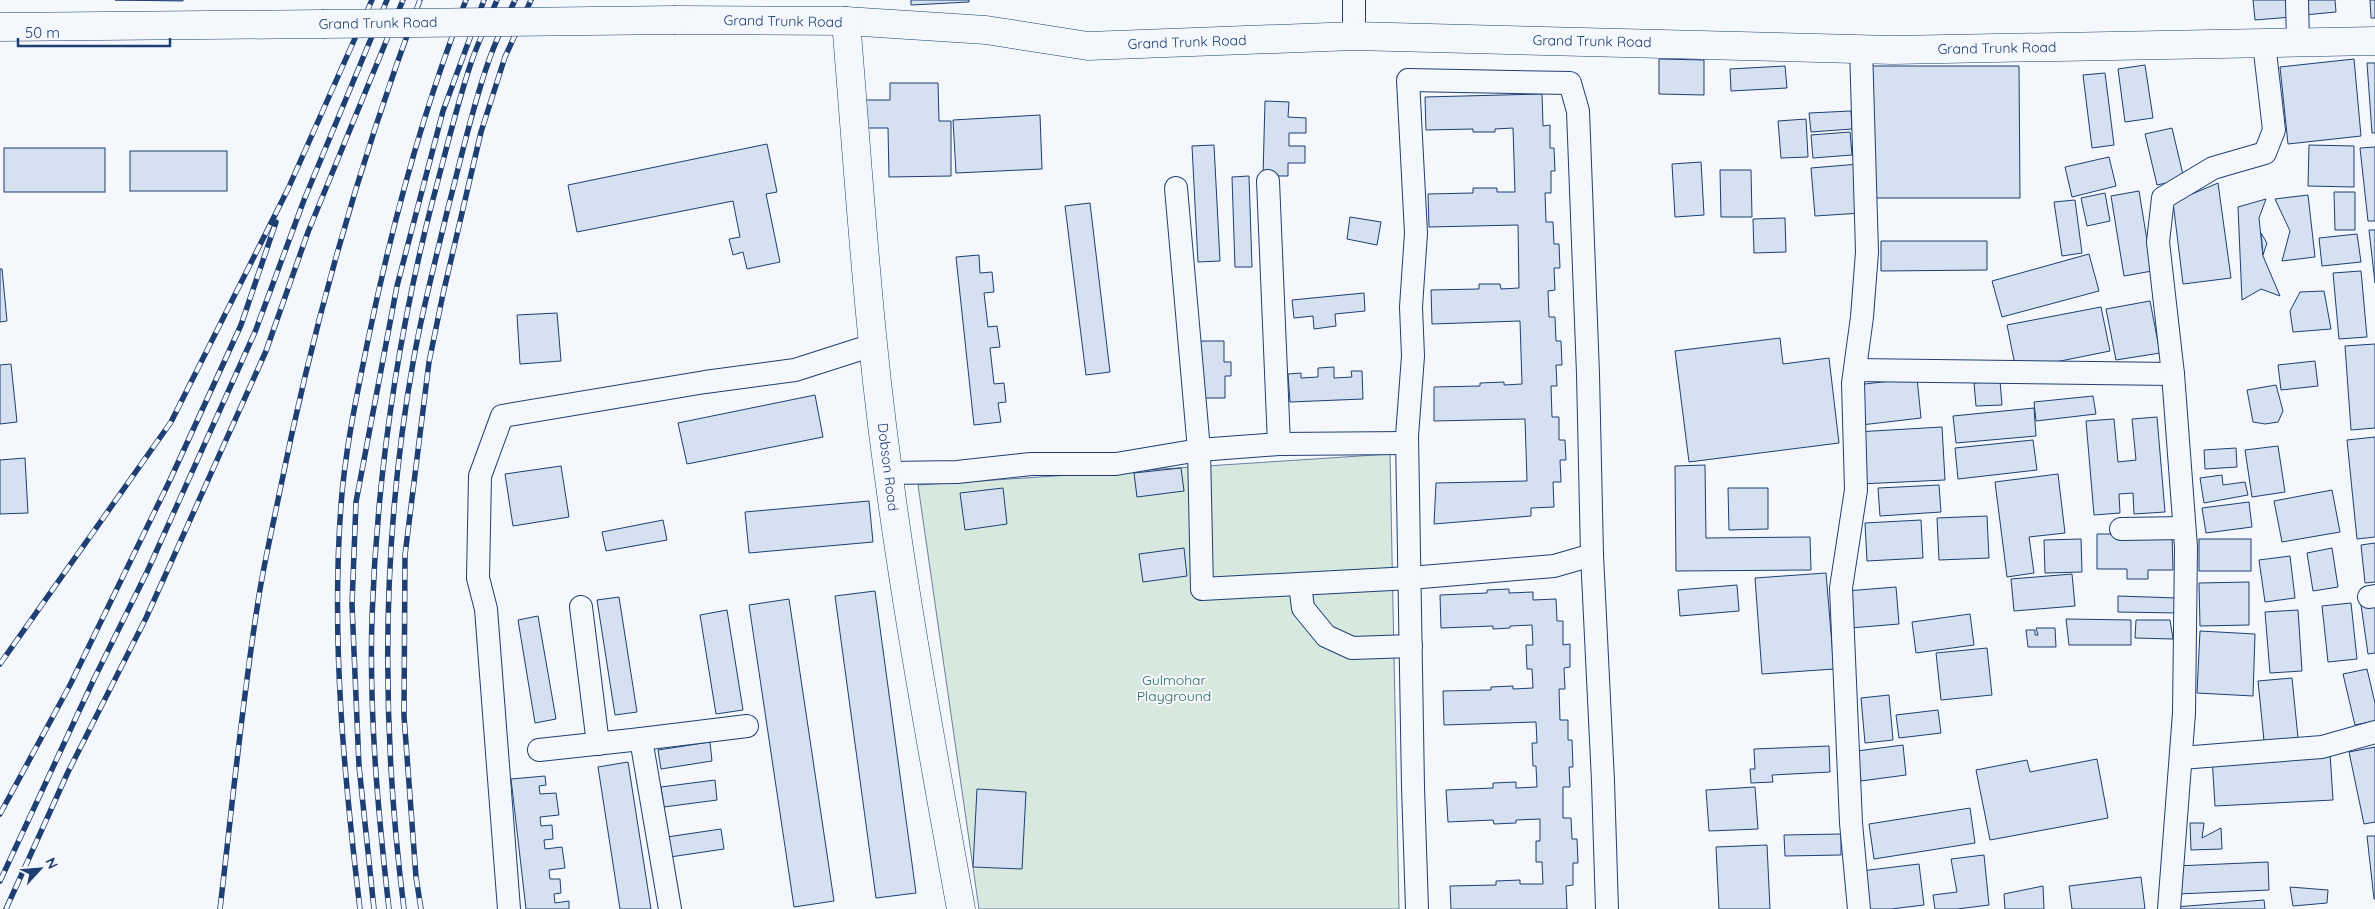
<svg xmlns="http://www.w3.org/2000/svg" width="2375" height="909" viewBox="0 0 2375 909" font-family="Quicksand,sans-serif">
<rect width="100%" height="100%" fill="#f4f7fb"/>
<!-- green -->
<path fill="#d7e8df" stroke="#687fa3" d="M1390,454l9,455h-420l-61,-424z"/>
<!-- building -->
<g fill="#d5e0f0" stroke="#1d3f73">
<path d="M115,0h68v1z"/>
<path d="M911,0h58v2l-58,3z"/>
<path d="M2253,0h37l2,17 -37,3z"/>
<path d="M2302,0h33l1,12 -32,3z"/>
<path d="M2370,0h5v18h-4z"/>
<path d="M1659,59l45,1v35l-45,-1z"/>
<path d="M2354,59l7,77 -73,8 -8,-77z"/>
<path d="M2367,63h8v70h-3z"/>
<path d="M2145,65l8,53 -28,4 -7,-53z"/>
<path d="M1785,66l2,22 -56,3 -1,-22z"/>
<path d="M1871,66h148l1,132h-148z"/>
<path d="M2105,73l9,72 -22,3 -9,-73z"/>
<path d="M890,83h48l1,38h12v55l-62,1 -1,-49h-22v-28h24z"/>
<path d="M1542,94l1,32 7,-1v23h4l1,23h-4v22h-6l1,29h7l1,22h5l1,24h-6l1,22 -7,1 1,26h6l1,24h5l1,24h-6l1,21h-6l1,31h7v23h6l1,20h-6l1,22h-8l1,25 -23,1v8l-97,8 2,-41 91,-2 -2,-62 -91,2v-34l46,-1v-3l24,-1v3l18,-1 -2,-63 -88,3 -1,-34 48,-1v-5h21l1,5 18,-1 -1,-63 -89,2 -1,-33 45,-1v-5h24v4h18l-2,-64 -18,1v3h-22v-3l-47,1 -1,-33z"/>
<path d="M1265,101l24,1 -1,15 18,1v15h-17v13h16v17h-17v13h-25z"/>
<path d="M1851,111l1,18 -41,3 -2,-19z"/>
<path d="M1040,115l2,54 -86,4 -3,-53z"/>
<path d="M1806,119l2,38 -27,1 -3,-37z"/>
<path d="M2172,128l12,51 -27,6 -12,-51z"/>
<path d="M1850,132l2,23 -39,3 -2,-23z"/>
<path d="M767,144l10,48 -11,2 14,68 -33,7 -4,-17 -10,3 -4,-16 11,-2 -7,-36 -156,31 -9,-47z"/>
<path d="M1214,145l6,116 -22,1 -6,-116z"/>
<path d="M2309,145l45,1v41l-46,-1z"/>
<path d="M2375,147v74h-7l-8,-73z"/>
<rect x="4" y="148" width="101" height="44"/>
<rect x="130" y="151" width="97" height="40"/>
<path d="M2109,157l7,29 -44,11 -7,-30z"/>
<path d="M1701,162l3,53 -29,2 -3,-53z"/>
<path d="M1859,164l3,49 -47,3 -4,-48z"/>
<path d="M1720,170h31l1,47h-31z"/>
<path d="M1249,176l3,91h-17l-3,-90z"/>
<path d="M2218,183l13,95 -48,6 -10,-82z"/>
<path d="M2139,191l13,80 -28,5 -13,-80z"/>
<path d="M2334,192h21v38h-20z"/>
<path d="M2105,193l5,28 -23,5 -6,-28z"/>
<path d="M2308,195l7,62 -33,4 8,-30 -15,-32z"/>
<path d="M2266,199l-7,19 4,38 17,40 -19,-7 -19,11 -4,-93z"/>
<path d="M2075,200l7,53 -20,3 -8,-54z"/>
<path d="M1090,203l20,169 -24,3 -21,-169z"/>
<path d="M1350,217l31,5 -4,23 -30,-6z"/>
<path d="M1785,218l1,34 -32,1 -1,-34z"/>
<path d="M2369,230h6v53z"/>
<path d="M2261,233l6,10 -4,12v-1z"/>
<path d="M2357,234l4,28 -39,4 -3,-28z"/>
<path d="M1881,241h106v29l-106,1z"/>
<path d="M2089,254l10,37 -97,26 -10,-36z"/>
<path d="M979,255l1,18 12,-1 2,20 -10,1 4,34 9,-1 3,21 -10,1 4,36 10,-1 2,19 -8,1 3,19 -27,3 -18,-168z"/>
<path d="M0,269h2l5,52 -7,1z"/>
<path d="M2361,271l6,66 -28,2 -6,-66z"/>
<path d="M2324,291l7,38 -38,3 -3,-21 10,-19z"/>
<path d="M1364,293l1,18 -30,3 1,12 -22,3 -1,-13 -19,2 -2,-18z"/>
<path d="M2150,301l10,52 -44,7 -10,-51z"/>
<path d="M2101,307l9,44 -94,19 -9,-45z"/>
<path d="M557,313l4,48 -41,3 -3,-49z"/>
<path d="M1780,338l3,26 46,-6 10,85 -150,19 -14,-111z"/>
<path d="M1200,341h24v21h7v14h-6v22h-23z"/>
<path d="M2375,344v84l-24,2 -6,-84z"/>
<path d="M2315,361l3,25 -37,4 -3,-25z"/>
<path d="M11,364l6,58 -17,2v-59z"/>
<path d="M1334,367v11l18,-1 -1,-6h11l1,28 -73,3 -2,-28 13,-1v5l17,-1v-9z"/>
<path d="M1917,378l4,40 -60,7 -5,-40z"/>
<path d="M2000,381l2,24 -26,1 -2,-23z"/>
<path d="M2276,385l7,26 -5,11 -13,2 -12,-2 -6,-32z"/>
<path d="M815,395l8,42 -136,27 -9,-41z"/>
<path d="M2093,396l3,18 -60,7 -2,-19z"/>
<path d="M2034,408l2,28 -80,7 -3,-27z"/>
<path d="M2157,417l8,95 -31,2 -1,-21 -14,1 1,19 -26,2 -8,-94 28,-2 4,43 18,-2 -4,-41z"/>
<path d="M1942,427l3,53 -86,4 -3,-52z"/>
<path d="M2375,437v100l-18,2 -10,-99z"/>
<path d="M2033,440l4,30 -79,9 -3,-31z"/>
<path d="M2278,446l7,46 -33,5 -7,-47z"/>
<path d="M2236,448l1,19 -32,2 -1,-19z"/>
<path d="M25,458l3,55 -28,1v-54z"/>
<path d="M1705,465l1,73 104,-1 1,33 -135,1 -1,-105z"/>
<path d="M561,466l8,51 -56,9 -8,-52z"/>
<path d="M1181,468l3,23 -47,6 -3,-24z"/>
<path d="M2058,474l7,59 -36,4 5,36 -27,4 -12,-95z"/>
<path d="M2222,475l1,10 22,-3 3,13 -44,8 -4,-25z"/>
<path d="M1939,485l2,27 -61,4 -2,-28z"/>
<path d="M1003,488l4,36 -42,6 -5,-37z"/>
<path d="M1728,488h40v41l-39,1z"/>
<path d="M2332,490l8,42 -58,10 -8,-41z"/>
<path d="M869,501l4,41 -124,11 -4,-41z"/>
<path d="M2249,502l3,25 -46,6 -4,-25z"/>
<path d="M1987,516l2,42 -50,2 -2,-42z"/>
<path d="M663,520l4,20 -61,11 -4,-19z"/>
<path d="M1921,520l2,38 -56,3 -2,-38z"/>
<path d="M2097,534h75l1,36h-25v9h-21v-10h-30z"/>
<path d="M2081,539l1,33 -37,1 -1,-33z"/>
<rect x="2199" y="539" width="52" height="32"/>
<path d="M2375,543v39l-10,1 -4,-38z"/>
<path d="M1184,548l3,28 -44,6 -4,-28z"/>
<path d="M2332,548l6,39 -25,4 -6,-38z"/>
<path d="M2290,556l5,42 -30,4 -6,-42z"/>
<path d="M1826,573l8,96 -72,5 -7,-96z"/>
<path d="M2072,574l3,32 -61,5 -3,-32z"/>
<path d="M2249,582v43l-49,1 -1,-43z"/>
<path d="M1737,585l2,26 -59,5 -2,-26z"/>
<path d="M1896,587l3,37 -49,4 -4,-37z"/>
<path d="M1509,589v4l24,-1v8l23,-1 1,22h6v24l7,-1v23l-6,1 1,21h-6l1,31h8v20h4l1,27h-4l1,20h-7v31h8l1,21h5l1,24h-5v22l-7,1 1,23h-116l-1,-23 46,-1v-4l24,-1v4h23l-1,-22h-6v-21h4v-22l-24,1v3l-22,1 -1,-4 -45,2 -2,-32 47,-2v-5l23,-1v6l21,-1 -1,-21h-3l-1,-23h5l-1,-21 -92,3 -1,-34 48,-1v-3l22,-1v3l20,-1 -1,-19h-5l-1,-24h7l-1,-20 -22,1v2l-17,1v-3l-52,2 -1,-33 47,-2v-3z"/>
<path d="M875,591l41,302 -40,5 -41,-302z"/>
<path d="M2118,596l59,2 1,15 -60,-1z"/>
<path d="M619,597l18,115 -22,3 -18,-115z"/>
<path d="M789,599l45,302 -40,6 -45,-302z"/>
<path d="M2351,603l6,56 -29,3 -6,-56z"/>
<path d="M2375,603v50l-7,1 -7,-49z"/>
<path d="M727,610l16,100 -27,4 -16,-99z"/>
<path d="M2298,610l4,61 -32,2 -5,-61z"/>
<path d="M1970,614l4,31 -58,8 -4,-31z"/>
<path d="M538,616l18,103 -21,4 -17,-103z"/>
<path d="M2066,619l65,1v25h-62z"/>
<path d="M2136,620h34l3,19 -38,-1z"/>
<path d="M2036,628h19l1,19h-28l-2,-17h9v5h3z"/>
<path d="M2200,631l55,3 -2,62 -56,-3z"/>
<path d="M1987,648l5,47 -51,5 -5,-47z"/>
<path d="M2367,669l8,34v18l-20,4 -12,-51z"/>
<path d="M2292,678l6,60 -34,3 -6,-60z"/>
<path d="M1889,695l4,45 -28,3 -4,-45z"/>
<path d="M1938,710l3,23 -42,5 -3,-23z"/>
<path d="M710,742l2,19 -51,8 -3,-19z"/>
<path d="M1903,745l3,30 -45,6 -4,-30z"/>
<path d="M1829,746l1,26 -58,3 1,7 -22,1 -1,-14h5l-1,-20z"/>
<path d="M2375,747v75l-11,2 -15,-72z"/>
<path d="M2330,753l3,47 -118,6 -3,-48z"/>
<path d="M2097,759l11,59 -118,22 -14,-70 51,-10 3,12z"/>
<path d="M628,762l23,147h-31l-22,-142z"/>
<path d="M545,776l1,9 -7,1 1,8 16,-1 3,22 -19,2 1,9 11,-1 1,14 -9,1 1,9 17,-2 3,21 -16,2 1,9h10l1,14 -7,1 1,9 14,-2v8h-43l-15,-130z"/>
<path d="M715,780l2,20 -53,7 -3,-20z"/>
<path d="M1755,787l3,42 -49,2 -3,-41z"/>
<path d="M977,789l49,3 -4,77 -49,-2z"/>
<path d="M1970,808l5,35 -101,16 -5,-35z"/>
<path d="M2190,823h14l-2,15 19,-10 1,21 -31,1z"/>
<path d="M721,829l3,20 -54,8 -3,-20z"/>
<path d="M1841,834v21l-56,1 -1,-21z"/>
<path d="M2367,836h8v63h-1z"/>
<path d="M1767,845l3,64h-51l-3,-62z"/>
<path d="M1984,855l5,50 -32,4h-22l-2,-14 24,-3 -6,-33z"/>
<path d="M2268,862l1,28 -91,4 -2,-28z"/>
<path d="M1919,864l5,41 -33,4h-25l-5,-38z"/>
<path d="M2141,877l4,32h-73l-3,-23z"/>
<path d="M2043,886l1,23h-39l-1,-15z"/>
<path d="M2290,887l38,3 -1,13 -34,3z"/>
<path d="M2264,900l1,9h-89l-1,-2z"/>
</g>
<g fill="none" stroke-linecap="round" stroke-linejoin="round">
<!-- minor casing -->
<g stroke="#1d3f73" stroke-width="24">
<g id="minor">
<path d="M1354,0v36"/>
<path d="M2297,0l1,42"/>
<path d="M1268,181l11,263"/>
<path d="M1176,188l23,262 3,139 208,-11 144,-12 38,-11"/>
<path d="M1855,370l318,4"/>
<path d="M889,473l68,-1 74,-8h85l83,-14 80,-6 128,-1"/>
<path d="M2121,529l63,-1"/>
<path d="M1300,584l3,24 23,28 26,12 59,-2"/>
<path d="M2369,597l6,-1"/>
<path d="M581,607l17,137"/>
<path d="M539,750l102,-11"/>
<path d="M2181,758l141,-11 53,-15"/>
<path d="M509,909l-23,-300 -8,-31 2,-102 22,-60 203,-34 90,-12 78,-25"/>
<path d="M670,909l-29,-170 106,-13"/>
<path d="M1417,909l-4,-122 -6,-351 6,-80 -2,-49 5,-74 -8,-153 162,3 8,28 10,263 4,181 11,226 4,128"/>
<path d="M1859,909l-8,-86 -10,-235 15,-98 -3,-107 9,-66 5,-65 -6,-205"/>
<path d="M2169,909l15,-196 2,-166 -13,-173 -15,-132 5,-44 50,-30 52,-15 9,-23 -10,-87"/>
</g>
</g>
<!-- major casing -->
<g stroke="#1d3f73" stroke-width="29">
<g id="major">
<path d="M676,20l170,1 140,9 102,16 266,-10 539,14 482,-9"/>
<path d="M846,21c9,108 16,216 27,323 19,190 54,377 88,565"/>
<path d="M0,27l322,-3"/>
</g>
</g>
<!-- minor -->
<use href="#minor" stroke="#f4f7fb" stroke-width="22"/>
<!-- major -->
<use href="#major" stroke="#f4f7fb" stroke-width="28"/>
<!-- rail casing -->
<g stroke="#1d3f73" stroke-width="5.5">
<g id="rail">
<path d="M0,664l171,-242 117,-233 84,-189"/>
<path d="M0,814l70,-129 100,-205 71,-155 35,-103"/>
<path d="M0,881l94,-202 53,-107 108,-240 49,-132 83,-200"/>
<path d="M6,909l62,-137 78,-154 120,-267 42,-119 95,-232"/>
<path d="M220,909c12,-102 22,-206 38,-307 5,-34 13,-68 20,-102 34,-171 81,-337 142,-500"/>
<path d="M360,909c-16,-134 -29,-269 -19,-404 4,-55 16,-111 27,-165 24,-116 55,-230 98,-340"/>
<path d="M374,909l-15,-143 -7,-161 4,-103 41,-216 46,-175 41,-111"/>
<path d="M389,909c-11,-97 -20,-195 -17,-292 5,-140 25,-278 60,-414 13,-48 24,-96 40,-143 7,-20 17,-40 25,-60"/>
<path d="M404,909c-23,-182 -23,-370 10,-552 9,-50 22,-99 34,-149 13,-49 24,-100 41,-148 7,-20 17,-40 26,-60"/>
<path d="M421,909l-5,-32 -12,-161 1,-161 24,-193 14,-68 38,-162 24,-75 26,-57"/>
</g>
</g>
<!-- rail -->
<use href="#rail" stroke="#f4f7fb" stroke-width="4" stroke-dasharray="11" stroke-linecap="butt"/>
<!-- major-bridge casing -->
<g stroke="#1d3f73" stroke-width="29" stroke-linecap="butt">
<path id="major-bridge" d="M322,24l354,-4"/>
</g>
<!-- major-bridge -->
<use href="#major-bridge" stroke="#f4f7fb" stroke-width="28"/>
</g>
<g text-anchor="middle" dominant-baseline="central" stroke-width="4" stroke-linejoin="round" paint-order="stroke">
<!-- street labels -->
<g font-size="14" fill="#1d3f73" stroke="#f4f7fb">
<text transform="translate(783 21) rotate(1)">Grand Trunk Road</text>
<text transform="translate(378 23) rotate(-1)">Grand Trunk Road</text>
<text transform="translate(1592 41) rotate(1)">Grand Trunk Road</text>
<text transform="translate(1187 42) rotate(-2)">Grand Trunk Road</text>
<text transform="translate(1997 48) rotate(-1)">Grand Trunk Road</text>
<text transform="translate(888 467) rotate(83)">Dobson Road</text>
</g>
<!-- park labels -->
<g font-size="14" fill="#2c6c60" stroke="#f4f7fb">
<text x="1174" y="680">Gulmohar<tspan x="1174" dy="16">Playground</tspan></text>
</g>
</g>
<!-- north arrow -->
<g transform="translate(40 869) rotate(64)" stroke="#f4f7fb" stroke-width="4" paint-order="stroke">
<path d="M0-4L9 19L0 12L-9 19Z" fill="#1d3f73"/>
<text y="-8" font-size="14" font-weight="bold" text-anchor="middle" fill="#1d3f73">N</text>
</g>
<!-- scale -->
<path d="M18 38v8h152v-8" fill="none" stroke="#1d3f73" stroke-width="2.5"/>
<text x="25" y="38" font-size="15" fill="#1d3f73" stroke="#f4f7fb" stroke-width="4" paint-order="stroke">50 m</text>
</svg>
